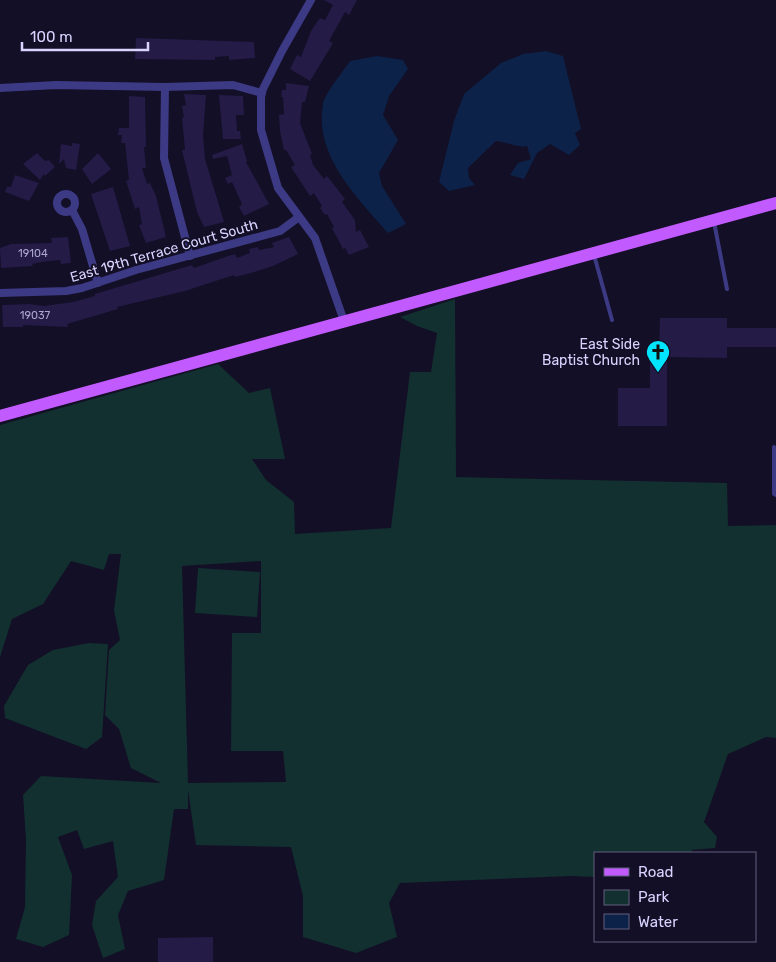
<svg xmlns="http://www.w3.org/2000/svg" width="776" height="962" viewBox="0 0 776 962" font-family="Rubik,sans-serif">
<rect width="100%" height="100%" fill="#130f26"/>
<!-- green -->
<g fill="#12302f" fill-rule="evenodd">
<path d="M455,299l1,178 271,6 1,43 48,-1v213l-10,-1 -38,17 -24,68 13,15 -2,11 -23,2 -1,3h-96v24l-25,-1 -170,7 -11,20 8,34 -41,16 -53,-16v-41l-12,-49 -95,-2 -8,-55v19h-14l-10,71 -36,11 -10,24 7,34 -22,9 -11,-33 4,-24 22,-24 -5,-36 -29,8 -7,-19 -19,7 14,38 -3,60 -26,12 -27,-8 9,-32 1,-67 -3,-45 18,-19 120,7 -30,-15 -12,-39 -14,-14 4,-65 11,-10 -6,-30 7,-56h-12l-5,16 -33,-9 -28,43 -31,15 -12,38v-232l218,-61 31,29 21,-5 15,71h-33l14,21 28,22 1,32 96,-6 19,-156h21l6,-39 -20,-7 -17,-9zM261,561v72h-29l-1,118h52l3,31 -98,1 -6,-217z"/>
<path d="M198,568l62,4 -3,45 -62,-4z"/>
<path d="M89,643l19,1 -6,93 -16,12 -81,-31 -1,-12 24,-41 25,-15z"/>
</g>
<!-- water -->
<g fill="#0c2248">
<path d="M546,51l17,5 18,73 -6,4 5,12 -11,10 -19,-11 -13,9 -13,26 -14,-4 8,-12 13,-4 -4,-13c-10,2 -20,-4 -31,-5l-28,27 1,10 6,7 -26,6 -10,-9 15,-61 10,-27 37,-31 22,-9z"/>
<path d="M377,56l26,4 5,9 -19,27 -6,19 15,25 -19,33 3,13 24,38 -18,9c-31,-36 -74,-77 -65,-129 2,-11 20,-32 27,-43z"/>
</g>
<!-- building -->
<g fill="#241b47">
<path d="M324,0h33l-8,15 -4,-3 -16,29 4,2 -23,38 -20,-12 7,-14 4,2 10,-26 9,-13 5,2 8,-15z"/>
<path d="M136,38l118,4 1,16 -26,2v-4l-14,1v3l-80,-1z"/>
<path d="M286,83l23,3 -4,16h-3l-2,21 12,31 -2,1 3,10 11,14 3,-3 18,23 -3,3 13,18 1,12 4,-2 9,17 -20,8 -4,-7 -2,1 -11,-21 2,-1 -7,-13 -2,1 -5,-7 2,-2 -8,-13 -4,3 -19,-29 4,-2 -9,-15h-2l-4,-19 -1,-16 5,-1 -1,-17h-2l1,-7h4z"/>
<path d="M184,94l22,1 -3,40 2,24 19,63 -20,5 -7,-15 -15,-62h3l-3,-33 2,1 -2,-12 4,-1z"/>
<path d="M219,95l24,1 1,19h-8l1,16h3l1,8h-18z"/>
<path d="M129,96l16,1 1,50h-2l2,21h-4l5,16 3,-1 6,13 10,41 -20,6 -7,-18 3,-1 -3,-17 -4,2 -9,-28 3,-1 -4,-37h-4l1,-8h-4l1,-7h10z"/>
<path d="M72,143l8,1 -4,26 -10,-2 -2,-9 -5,5 2,-20 11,2z"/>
<path d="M242,144l5,17 -1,1 23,42 -25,12 -5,-9 3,-3 -10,-22 -4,2 -3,-6 7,-3 -5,-19 -14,3 -1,-4z"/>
<path d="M37,153l8,8 4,-1 6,7 -10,9 -1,-2 -4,6 -17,-16z"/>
<path d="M98,153l13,16 -19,15 -10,-15z"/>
<path d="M15,175l24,8 -10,18 -24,-9 2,-5h4z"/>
<path d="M113,187l17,59 -20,5 -19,-57z"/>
<path d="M68,237l3,26 -10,1 -1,-4 -18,2 -10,2 1,2 -32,2 -1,-20 11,-4 41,-1 -1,-5z"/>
<path d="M289,237l9,17 -25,12 -22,7 -16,4 -1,-2 -49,16 -68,16 1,2 -51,15 1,3 -45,-2v2h-20l-1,-22 27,-1 15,2 29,-4 22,-6v-2l97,-29 2,3 34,-12 7,-2 2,4 13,-5 -1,-4 9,-2 1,3 15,-3 -2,-4z"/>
<path d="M660,318h67v10h49v19h-49v11l-60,-1v69h-49v-38h32v-36h9z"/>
<path d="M213,937v25h-55v-24z"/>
</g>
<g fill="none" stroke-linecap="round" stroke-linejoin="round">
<!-- lane -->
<g stroke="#3d3a85" stroke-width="4">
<path d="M714,222l13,67"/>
<path d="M594,255l18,65"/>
<path d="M774,447v47l2,1"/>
</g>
<!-- street -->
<g stroke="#3d3a85" stroke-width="8">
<path d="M311,0l-29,51 -19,38 -2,8v33l17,58 37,50 29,83"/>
<path d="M165,87l-1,71 26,98"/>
<path d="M0,88l56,-3 109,2 68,-2 29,8"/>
<circle cx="66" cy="203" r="9"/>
<path d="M72,210l10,19 16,54"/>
<path d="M0,293l66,-2 16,-3 54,-18 144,-39 19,-14"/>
</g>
<!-- primary -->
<path stroke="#c25bff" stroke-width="12" d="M0,416l776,-213"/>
</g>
<!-- icons -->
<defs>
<g id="church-pin" transform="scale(1.25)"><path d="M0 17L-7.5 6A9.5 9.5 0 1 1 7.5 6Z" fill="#00e5ff" stroke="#130f26"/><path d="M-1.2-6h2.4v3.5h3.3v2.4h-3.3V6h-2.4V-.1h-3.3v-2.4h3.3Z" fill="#111"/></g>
</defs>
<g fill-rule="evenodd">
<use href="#church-pin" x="658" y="352"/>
</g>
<g text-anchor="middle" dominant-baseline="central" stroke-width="4" stroke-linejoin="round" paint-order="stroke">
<!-- number labels -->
<g font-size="11" fill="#aca6d1">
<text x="33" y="253">19104</text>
<text x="35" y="315">19037</text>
</g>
<!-- street labels -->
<g font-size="14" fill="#d9d4ff" stroke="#130f26">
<text transform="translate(164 251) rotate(-16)">East 19th Terrace Court South</text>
</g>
<!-- poi labels -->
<g font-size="14" fill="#d9d4ff" stroke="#130f26" text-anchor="end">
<text x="640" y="344">East Side<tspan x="640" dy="16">Baptist Church</tspan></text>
</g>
</g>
<!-- legend -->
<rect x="594" y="852" width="162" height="90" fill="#130f26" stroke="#625e7d"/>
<rect x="604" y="868" width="25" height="8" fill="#c25bff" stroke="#625e7d"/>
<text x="638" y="877" font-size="15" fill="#d9d4ff">Road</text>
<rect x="604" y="890" width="25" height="15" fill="#12302f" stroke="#625e7d"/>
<text x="638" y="902" font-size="15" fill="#d9d4ff">Park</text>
<rect x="604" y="914" width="25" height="15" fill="#0c2248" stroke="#625e7d"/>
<text x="638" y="927" font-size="15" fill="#d9d4ff">Water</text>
<!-- scale -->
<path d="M22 42v8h126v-8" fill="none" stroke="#d9d4ff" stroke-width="2.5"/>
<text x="30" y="42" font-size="15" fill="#d9d4ff" stroke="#130f26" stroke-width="4" paint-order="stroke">100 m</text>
</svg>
